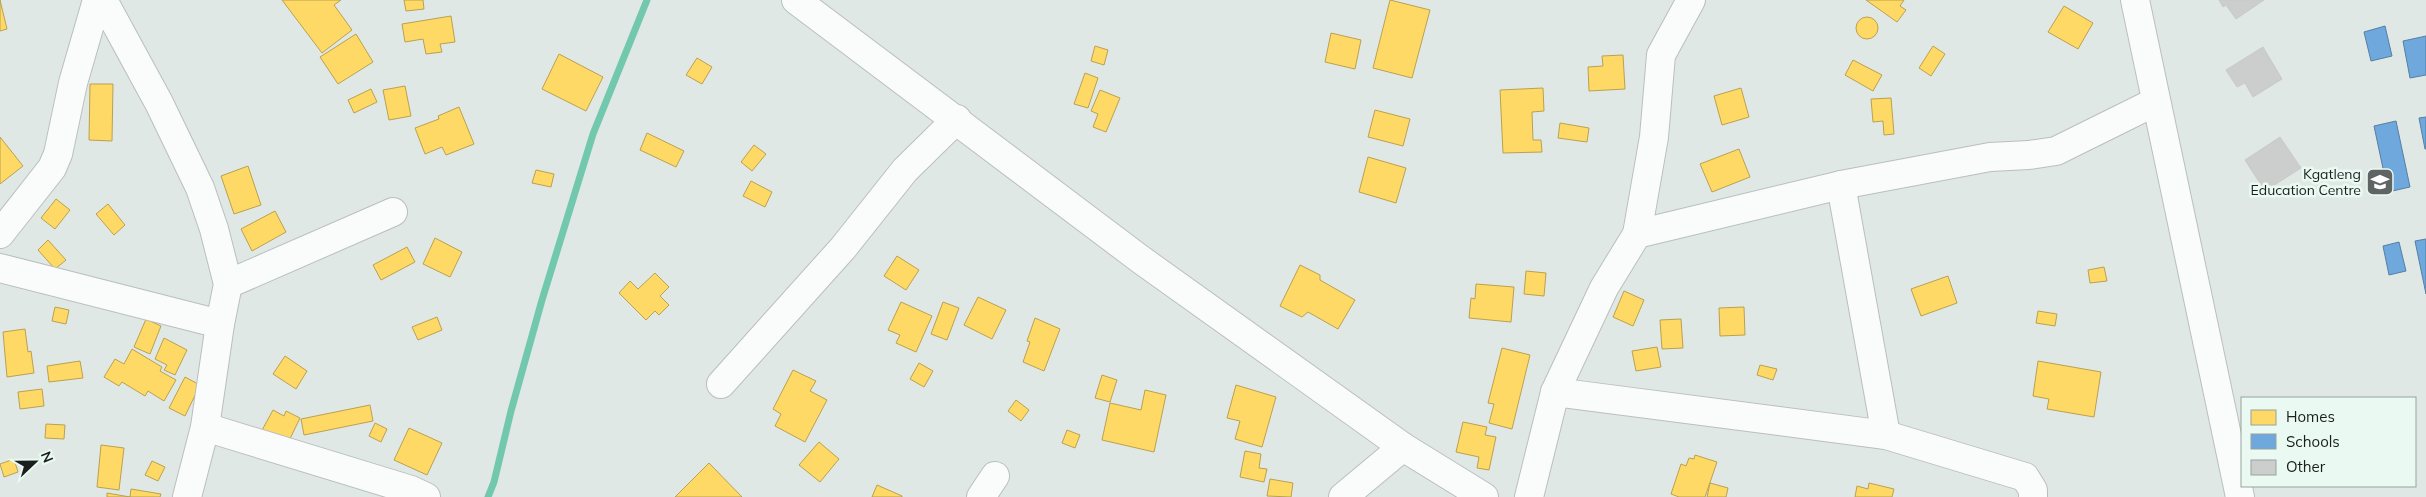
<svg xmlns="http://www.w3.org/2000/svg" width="2426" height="497" viewBox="0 0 2426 497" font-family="Mulish,sans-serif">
<rect width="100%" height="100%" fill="#e0e8e5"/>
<!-- homes -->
<g fill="#ffd966" stroke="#baa150">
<path d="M0,0l7,29 -7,2z"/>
<path d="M282,0h59l-7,5 18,25 -30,23z"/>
<path d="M404,0h19l1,9 -18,2z"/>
<path d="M1390,0l40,10 -18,68 -39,-10z"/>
<path d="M1866,0h38l-4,6 6,4 -9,12z"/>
<path d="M2064,6l29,17 -15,26 -30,-17z"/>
<path d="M451,16l4,26 -15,2 2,8 -16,2 -3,-15 -18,3 -3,-18z"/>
<circle cx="1867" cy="28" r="11"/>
<path d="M1331,33l30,7 -6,29 -30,-7z"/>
<path d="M356,34l17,28 -35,22 -18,-27z"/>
<path d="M1095,46l13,4 -4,15 -13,-4z"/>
<path d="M1933,46l12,8 -14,22 -12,-8z"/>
<path d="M559,54l44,23 -17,34 -44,-22z"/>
<path d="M1623,55l2,34 -36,2 -1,-24 15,-1 -1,-10z"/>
<path d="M697,58l15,9 -10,17 -16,-9z"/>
<path d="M1853,60l29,15 -9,16 -28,-16z"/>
<path d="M1085,73l13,5 -10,30 -14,-4z"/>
<path d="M90,84h23l-1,57 -23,-1z"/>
<path d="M405,86l6,30 -22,4 -6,-30z"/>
<path d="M1543,88l1,23 -12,1 1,28h8l1,12 -39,1 -3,-63z"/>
<path d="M1741,88l8,29 -27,8 -8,-29z"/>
<path d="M371,89l6,13 -23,11 -6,-13z"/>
<path d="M1100,90l20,8 -14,34 -13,-5 5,-13 -7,-3z"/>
<path d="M1891,98l3,36 -10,1 -1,-14 -10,1 -2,-23z"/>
<path d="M459,107l15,37 -28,11 -4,-8 -17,7 -10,-26 24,-9 -1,-3z"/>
<path d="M1375,110l35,9 -7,27 -35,-9z"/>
<path d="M1560,123l29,5 -2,14 -29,-4z"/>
<path d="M647,133l37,18 -8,16 -36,-17z"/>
<path d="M0,137l23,29 -23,18z"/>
<path d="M754,145l12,9 -14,17 -11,-9z"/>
<path d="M1739,149l11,28 -38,15 -12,-28z"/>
<path d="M1368,157l38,11 -10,35 -37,-11z"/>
<path d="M248,166l13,39 -27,9 -13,-38z"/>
<path d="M536,170l18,4 -3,13 -19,-4z"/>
<path d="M751,181l21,11 -7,15 -22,-11z"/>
<path d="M56,199l14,11 -15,19 -14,-11z"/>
<path d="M108,204l17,21 -11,10 -18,-21z"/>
<path d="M275,211l11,21 -34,19 -11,-22z"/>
<path d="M435,238l27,14 -12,25 -27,-13z"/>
<path d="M48,240l18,20 -11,9 -17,-19z"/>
<path d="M407,247l8,15 -34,18 -8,-15z"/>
<path d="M897,256l22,14 -13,20 -22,-14z"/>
<path d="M1300,265l20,10v5l35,20 -17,29 -30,-17 -6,5 -22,-11z"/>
<path d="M2104,267l3,14 -17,2 -2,-13z"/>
<path d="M1526,271l20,2 -2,23 -20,-2z"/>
<path d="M655,273l14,14 -9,9 9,9 -10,10 -4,-4 -9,9 -27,-27 11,-12 8,8z"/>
<path d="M1948,276l9,27 -36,13 -10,-27z"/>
<path d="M1476,284l38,3 -3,35 -42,-4 2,-20 4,1z"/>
<path d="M1624,291l20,9 -11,26 -20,-9z"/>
<path d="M978,297l28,13 -14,29 -28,-14z"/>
<path d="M901,302l31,14 -16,36 -20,-9 4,-8 -12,-5z"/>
<path d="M943,302l16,6 -12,32 -16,-6z"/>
<path d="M55,307l14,3 -3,14 -14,-3z"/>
<path d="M1744,307l1,28 -25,1 -1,-28z"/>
<path d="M2038,311l19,3 -2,12 -19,-3z"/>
<path d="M437,317l5,13 -24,10 -6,-13z"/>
<path d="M1035,318l25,11 -16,42 -21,-9 7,-20 -3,-1z"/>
<path d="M146,319l15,7 -11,28 -16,-7z"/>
<path d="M1681,319l2,29 -21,1 -2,-29z"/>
<path d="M25,329l3,23 3,-1 3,22 -27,4 -4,-45z"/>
<path d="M164,338l23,12 -12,25 -11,-5 3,-5 -12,-6z"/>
<path d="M1657,347l4,20 -25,4 -4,-20z"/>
<path d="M1502,348l28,7 -18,74 -23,-6 5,-19 -6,-1z"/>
<path d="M132,349l30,18 -2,4 16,9 -12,21 -16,-10 -3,5 -23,-14 -3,4 -15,-9 11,-18 9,5z"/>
<path d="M285,356l22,15 -11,18 -23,-15z"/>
<path d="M80,361l3,17 -34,4 -2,-16z"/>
<path d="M2038,361l63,11 -7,45 -47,-8 2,-10 -16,-3z"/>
<path d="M919,363l14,8 -9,16 -14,-8z"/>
<path d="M1760,365l17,4 -4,11 -16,-5z"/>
<path d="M793,370l23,11 -6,10 17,9 -22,42 -30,-16 6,-12 -8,-5z"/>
<path d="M1102,375l15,5 -7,22 -15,-4z"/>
<path d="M185,377l15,8 -15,31 -16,-8z"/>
<path d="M1236,385l40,12 -14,50 -27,-8 5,-18 -13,-3z"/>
<path d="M42,389l2,17 -24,3 -2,-17z"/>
<path d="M1145,390l21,5 -12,57 -52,-12 8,-37 31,7z"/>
<path d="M1016,400l13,10 -8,11 -13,-10z"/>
<path d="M370,405l3,16 -69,14 -3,-16z"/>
<path d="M273,410l11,6 2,-5 14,7 -13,27 -26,-13z"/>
<path d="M1463,422l24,5 -2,8 11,2 -7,33 -12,-2 2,-11 -23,-5z"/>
<path d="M375,423l12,6 -6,13 -12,-6z"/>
<path d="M46,424l19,1 -1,14 -19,-1z"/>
<path d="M409,428l33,15 -15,32 -33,-15z"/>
<path d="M1067,430l13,5 -5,13 -13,-5z"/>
<path d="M819,442l20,17 -19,23 -21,-17z"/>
<path d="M101,445l23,3 -5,42 -22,-3z"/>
<path d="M1245,451l16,3 -2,14 8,1 -3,13 -24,-5z"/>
<path d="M1695,455l22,7 -12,35h-26l-8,-3 10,-30 5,2 3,-8 5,1z"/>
<path d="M14,459l4,13 -14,5 -4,-13z"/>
<path d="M152,461l13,6 -7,14 -13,-6z"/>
<path d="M709,463l33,34h-67z"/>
<path d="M1270,479l23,4 -2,14 -24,-1z"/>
<path d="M1710,483l18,5 -2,9h-19z"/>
<path d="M1869,483l25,6 -2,8h-37l2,-11 11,3z"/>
<path d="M877,485l25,11v1h-30z"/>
<path d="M131,489l30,5 -1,3h-53v-4l23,4z"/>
</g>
<!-- schools -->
<g fill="#6fa8dc" stroke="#567fa3">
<path d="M2385,26l7,30 -21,5 -7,-29z"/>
<path d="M2426,36v39l-16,3 -7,-37z"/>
<path d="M2426,117v32h-1l-6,-31z"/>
<path d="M2396,121l14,66 -22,5 -14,-66z"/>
<path d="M2426,239v55l-11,-53z"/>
<path d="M2399,242l7,29 -17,4 -6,-29z"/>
</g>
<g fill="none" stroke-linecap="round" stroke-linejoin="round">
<!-- stream -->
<path stroke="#71c8ac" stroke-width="7" d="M488,497l6,-15 17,-71 31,-111 51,-166 54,-134"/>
</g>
<!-- building -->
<g fill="#cccece" stroke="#c8c9c8">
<path d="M2219,0h45l-28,19 -10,-14 -3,2z"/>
<path d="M2263,47l19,32 -29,18 -8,-14 -8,4 -11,-17z"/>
<path d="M2280,137l21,31 -36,23 -20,-31z"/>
</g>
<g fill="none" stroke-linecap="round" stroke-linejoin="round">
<!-- minor casing -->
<g stroke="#babfbd" stroke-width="30">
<g id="minor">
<path d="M103,0l56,103 41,85 14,41 14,55 -8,40 -15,103 -18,70"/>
<path d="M796,0l344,259 263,188 81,50"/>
<path d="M2135,0l105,497"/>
<path d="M1841,185l45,250"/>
<path d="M0,234l52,-66 6,-14 15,-71 24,-83"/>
<path d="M1637,234l17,-97 7,-82 30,-55"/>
<path d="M0,268l220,56"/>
<path d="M228,284l165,-72"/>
<path d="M721,384l122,-136 62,-78 52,-51"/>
<path d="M1555,392l331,43 139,42 8,13v7"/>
<path d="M205,427l206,63 15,7"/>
<path d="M981,497l14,-21"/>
<path d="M1343,497l60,-50"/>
<path d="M1529,497l26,-105 49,-104 33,-54 204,-49 149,-28 39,-2 27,-4 99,-49"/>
</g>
</g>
<!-- minor -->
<use href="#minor" stroke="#fafcfb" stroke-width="28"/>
</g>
<!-- icons -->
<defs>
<g id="school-square" transform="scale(1.4375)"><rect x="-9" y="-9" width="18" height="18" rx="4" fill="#5f6563" stroke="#eafaf3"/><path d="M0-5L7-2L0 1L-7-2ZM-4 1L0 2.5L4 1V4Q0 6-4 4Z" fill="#fff"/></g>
</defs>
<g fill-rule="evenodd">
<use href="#school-square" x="2380" y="182"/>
</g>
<g text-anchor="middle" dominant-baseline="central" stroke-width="5" stroke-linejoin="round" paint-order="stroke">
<!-- poi labels -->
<g font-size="14" fill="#1a1f1d" stroke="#eafaf3" text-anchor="end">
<text x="2361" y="174">Kgatleng<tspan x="2361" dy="16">Education Centre</tspan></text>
</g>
</g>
<!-- legend -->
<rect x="2241" y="397" width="175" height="90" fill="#eafaf3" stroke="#97a29d"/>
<rect x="2251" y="410" width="25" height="15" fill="#ffd966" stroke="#97a29d"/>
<text x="2286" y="422" font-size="15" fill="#1a1f1d">Homes</text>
<rect x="2251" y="434" width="25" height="15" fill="#6fa8dc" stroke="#97a29d"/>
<text x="2286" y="447" font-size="15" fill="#1a1f1d">Schools</text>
<rect x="2251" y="460" width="25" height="15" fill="#cccece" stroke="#97a29d"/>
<text x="2286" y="472" font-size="15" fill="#1a1f1d">Other</text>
<!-- north arrow -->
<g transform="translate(35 462) rotate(68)" stroke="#eafaf3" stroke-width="4" paint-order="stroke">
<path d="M0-4L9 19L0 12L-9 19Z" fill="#1a1f1d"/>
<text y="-8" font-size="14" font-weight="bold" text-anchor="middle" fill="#1a1f1d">N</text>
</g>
</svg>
